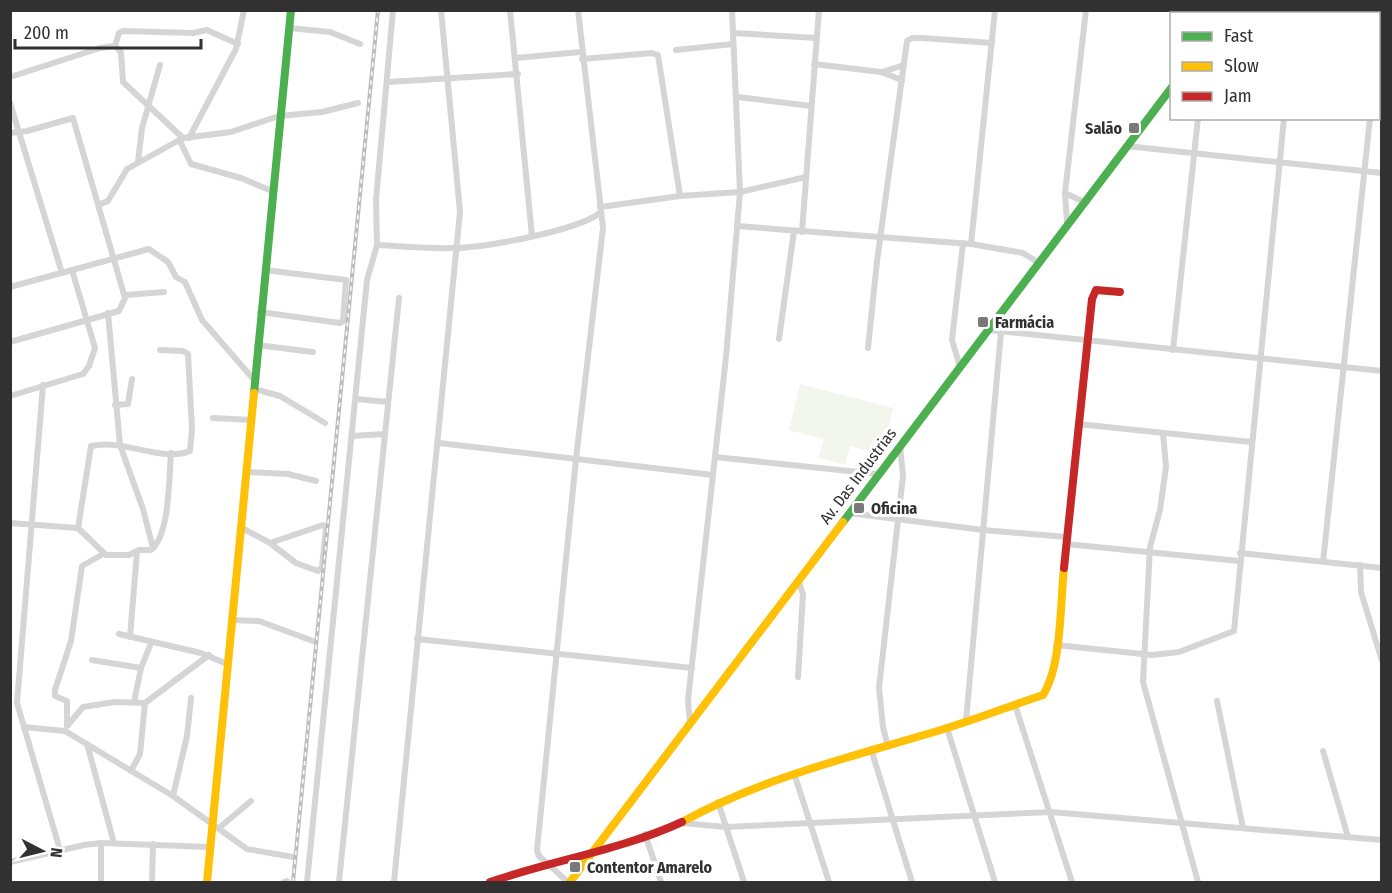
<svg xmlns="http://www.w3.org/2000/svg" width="1392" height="893" viewBox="0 0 1392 893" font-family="'Fira Sans Condensed',sans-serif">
<rect width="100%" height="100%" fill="#fff"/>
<!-- green -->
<path fill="#f2f6ed" d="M800,384l93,24 -11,46 -32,-8 -5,19 -26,-7 5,-19 -35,-9z"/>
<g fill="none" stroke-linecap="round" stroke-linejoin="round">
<!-- street -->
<g stroke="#d5d5d5" stroke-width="6">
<path d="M510,10l22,226"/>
<path d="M1176,14l1,-4"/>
<path d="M1292,14l1,-4"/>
<path d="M289,28l41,4 30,12"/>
<path d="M733,33l83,5"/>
<path d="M1378,33l3,-23"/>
<path d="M115,46l4,-13 4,-2 70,2 14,-3 31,14"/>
<path d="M676,50l57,-6"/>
<path d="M516,58l65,-6"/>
<path d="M582,59l70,-6 6,2 22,141"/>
<path d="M814,64l67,8 21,8"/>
<path d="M882,72l22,-7"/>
<path d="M10,77l90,-29 15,-2 6,6 2,30 60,56"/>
<path d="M389,82l129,-8"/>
<path d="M738,97l73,9"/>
<path d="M10,103l52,170"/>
<path d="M10,133l17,-2 46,-13 52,180 -6,13 -109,31"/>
<path d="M189,138l47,-89 8,-39"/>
<path d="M180,141l11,23 50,14 31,13"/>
<path d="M1126,146l256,27"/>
<path d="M138,162l4,-34 18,-63"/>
<path d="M1065,193l19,9"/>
<path d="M98,205l10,-4 19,-32 56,-31 48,-6 48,-16 43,-4 36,-9"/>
<path d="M600,207l80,-11 60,-4 66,-15"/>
<path d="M1067,222l-2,-29 21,-183"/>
<path d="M737,226l234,18 52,9 16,10"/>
<path d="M802,232l17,-222"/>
<path d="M971,244l24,-234"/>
<path d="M377,245c25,1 50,4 75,3 32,0 124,-17 148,-35"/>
<path d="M10,287l139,-38 19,13 8,15 9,5 17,38 53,61"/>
<path d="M125,295l39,-3"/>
<path d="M260,312l80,11 3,-2 3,-41 -81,-10"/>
<path d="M108,313l12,132 23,64 10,39"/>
<path d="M989,330l393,41"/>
<path d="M779,339l15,-108"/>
<path d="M257,345l56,7"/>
<path d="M868,348l9,-87 30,-220 5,-3h10l70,5"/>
<path d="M1173,350l25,-232"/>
<path d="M960,367l-8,-27 11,-97"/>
<path d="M43,385l-26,318 43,147"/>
<path d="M254,389l26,7 45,27"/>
<path d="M10,396l73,-22 6,-8 6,-18 -23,-78"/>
<path d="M356,399l32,3"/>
<path d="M115,405l13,-1 4,-25"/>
<path d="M213,418l39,2"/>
<path d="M1078,424l173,18"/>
<path d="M1163,433l3,34 -6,43 -10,37 -7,135 55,200"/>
<path d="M352,436l33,-2"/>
<path d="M439,443l274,32"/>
<path d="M715,457l163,17"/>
<path d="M247,472l41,2 28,7"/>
<path d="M849,513l134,17 84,7"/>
<path d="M10,523l68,5 28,27h23l10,-5h12c19,-15 18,-74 20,-97"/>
<path d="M78,528l13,-82c31,-8 71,17 99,5l2,-22 -4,-75 -5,-3 -23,-1"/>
<path d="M242,528l28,15 26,20 22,8 4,-4 4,-39 -3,-3 -53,18"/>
<path d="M1066,544l173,17"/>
<path d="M1240,553l142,15"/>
<path d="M1323,562l47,-444"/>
<path d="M1360,565l1,27 21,69"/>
<path d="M232,620l27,1 54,20"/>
<path d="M119,634l82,19 26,11"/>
<path d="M130,637l7,-85"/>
<path d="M417,639l275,29"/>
<path d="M1056,645l96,10 27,-3 55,-21 50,-513"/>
<path d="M92,660l49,8"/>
<path d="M798,677l5,-83 -5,-14"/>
<path d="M1217,701l26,127"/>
<path d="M134,702l7,-34 10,-25"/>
<path d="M1015,705l57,177"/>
<path d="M966,721l35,-389"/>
<path d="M690,724l-2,-24 38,-343 14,-165 -8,-182"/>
<path d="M68,725l15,-18 32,-5 30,1"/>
<path d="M67,726v-25l-12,-5v-6l16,-49 11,-75 21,-12"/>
<path d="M24,727l41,4 108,65 74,53 46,8"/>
<path d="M947,728l48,154"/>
<path d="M887,743l-4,-16 -4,-39 24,-212 -3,-30"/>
<path d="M87,744l27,99"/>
<path d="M871,749l41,133"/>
<path d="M1323,751l25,86"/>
<path d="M131,771l9,-17 5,-51 64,-48"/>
<path d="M794,773l35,109"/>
<path d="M173,796l14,-60 4,-38"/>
<path d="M718,802l26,80"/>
<path d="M682,823l44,4 325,-15 331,28"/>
<path d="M219,828l32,-27"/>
<path d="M645,834l16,48"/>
<path d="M101,843v39"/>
<path d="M10,862l74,-17 17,-2 109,4"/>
<path d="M152,882l1,-38"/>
<path d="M284,882l3,-1"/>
<path d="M307,882l60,-602 10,-35 -1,-45 17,-190"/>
<path d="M339,882l60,-584"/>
<path d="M394,882l66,-670 -19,-202"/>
<path d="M568,882l-29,-26 -2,-6 39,-391 27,-231 -25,-218"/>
</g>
<!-- fast -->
<g stroke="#4caf50" stroke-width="8">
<path d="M1227,14l2,-4"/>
<path d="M254,393l37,-383"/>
<path d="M843,522l329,-435"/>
</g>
<!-- slow -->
<g stroke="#ffc107" stroke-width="8">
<path d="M682,822c82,-45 173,-66 262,-93 33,-10 66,-23 99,-34 19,-30 17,-91 21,-127"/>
<path d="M207,882l47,-489"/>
<path d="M570,882l273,-360"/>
</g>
<!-- jam -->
<g stroke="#c62828" stroke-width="8">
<path d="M1064,568l28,-269 4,-9 24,2"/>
<path d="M490,882c64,-22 131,-32 192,-60"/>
</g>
<!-- rail casing -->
<g stroke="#bdbdbd" stroke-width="4">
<path id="rail" d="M293,882l85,-872"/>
</g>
<!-- rail -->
<use href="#rail" stroke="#fff" stroke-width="1.5" stroke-dasharray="4.5" stroke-linecap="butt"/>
</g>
<!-- markers -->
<g fill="#797979" stroke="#fff" stroke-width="2">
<rect x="1128" y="122" width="12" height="12" rx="3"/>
<rect x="977" y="316" width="12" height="12" rx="3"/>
<rect x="853" y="502" width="12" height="12" rx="3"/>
<rect x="569" y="861" width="12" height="12" rx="3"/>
</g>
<g text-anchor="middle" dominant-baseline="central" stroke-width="6" stroke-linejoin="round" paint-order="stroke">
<!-- poi labels -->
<g font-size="16" font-weight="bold" fill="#313131" stroke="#fff" text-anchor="start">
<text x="1122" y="128" text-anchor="end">Salão</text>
<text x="995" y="322">Farmácia</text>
<text x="871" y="508">Oficina</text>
<text x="587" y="867">Contentor Amarelo</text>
</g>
<!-- street labels -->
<g font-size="16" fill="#313131" stroke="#fff">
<text transform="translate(858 476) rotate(-53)">Av. Das Industrias</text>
</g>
</g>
<!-- border -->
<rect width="1392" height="893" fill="none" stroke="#313131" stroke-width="24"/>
<!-- legend -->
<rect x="1170" y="12" width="210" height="108" fill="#ffffff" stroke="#adadad" stroke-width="1.5"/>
<rect x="1182" y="32" width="30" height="9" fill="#4caf50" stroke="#adadad" stroke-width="1.5"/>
<text x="1224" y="42" font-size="18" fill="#313131">Fast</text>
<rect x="1182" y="62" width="30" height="9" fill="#ffc107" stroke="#adadad" stroke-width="1.5"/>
<text x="1224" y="72" font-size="18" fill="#313131">Slow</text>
<rect x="1182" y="92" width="30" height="9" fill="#c62828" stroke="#adadad" stroke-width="1.5"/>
<text x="1224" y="102" font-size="18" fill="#313131">Jam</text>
<!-- north arrow -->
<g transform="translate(42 851) rotate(97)" stroke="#ffffff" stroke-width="4.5" paint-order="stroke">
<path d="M0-4.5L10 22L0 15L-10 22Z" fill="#313131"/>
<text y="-9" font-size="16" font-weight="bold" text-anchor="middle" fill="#313131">N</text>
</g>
<!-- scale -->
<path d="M15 39v9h186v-9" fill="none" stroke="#313131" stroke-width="3"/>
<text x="24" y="39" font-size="18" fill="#313131" stroke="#ffffff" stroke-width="4.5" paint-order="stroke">200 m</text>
</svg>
